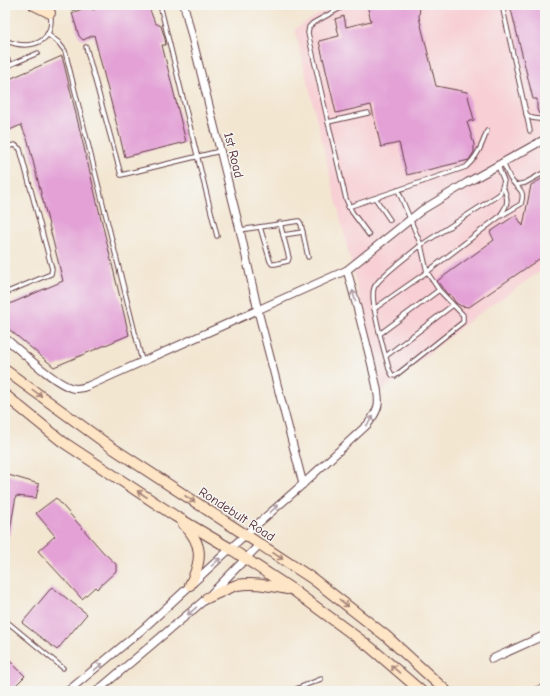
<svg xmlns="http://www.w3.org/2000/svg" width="550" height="696" viewBox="0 0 550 696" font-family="'Comic Neue',sans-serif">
<rect width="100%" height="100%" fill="#f6f6f2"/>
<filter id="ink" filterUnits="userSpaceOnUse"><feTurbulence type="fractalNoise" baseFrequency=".025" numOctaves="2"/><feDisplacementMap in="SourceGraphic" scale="8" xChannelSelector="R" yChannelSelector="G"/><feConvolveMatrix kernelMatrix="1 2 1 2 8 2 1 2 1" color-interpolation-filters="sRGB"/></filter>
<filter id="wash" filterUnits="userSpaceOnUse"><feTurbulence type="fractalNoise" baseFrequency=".012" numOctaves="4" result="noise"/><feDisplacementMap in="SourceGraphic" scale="16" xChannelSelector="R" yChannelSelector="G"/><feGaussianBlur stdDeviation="0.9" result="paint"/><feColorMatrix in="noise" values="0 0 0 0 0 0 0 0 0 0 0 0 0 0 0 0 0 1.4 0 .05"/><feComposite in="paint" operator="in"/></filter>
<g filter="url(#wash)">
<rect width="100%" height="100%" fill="#f3e6d1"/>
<!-- built -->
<path fill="#f7cfd4" d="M333,5h212v263l-75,52 -88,72 -87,-363z"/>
<g id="blocks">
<!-- building -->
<g fill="#e3a1d6">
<path d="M98,5h54l-2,5 5,13 6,3 4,13 1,6h-4l24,97 -61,15 -31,-122 -11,5 -4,-4 -7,-23 15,-6 7,3z"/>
<path d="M367,5h53l-1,12 17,69 31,6 7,28 -7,2 7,22v8l-5,8 -62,15 -8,-32 -18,4 -10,-42 -35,8 -17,-72 20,-5 -4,-17 9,-3 2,11 25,-6z"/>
<path d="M510,5h35v112l-6,-3 -2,-5v-10h-4z"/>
<path d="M62,56l67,279 -75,32 -49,-41v-20l58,-25 -35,-140 -7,-16 -16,7v-51z"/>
<path d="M545,177v78l-76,52 -8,-1 -5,-3 -6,-9 -2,1 -11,-14 57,-41 -4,-8 26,-17 7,11 8,-41z"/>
<path d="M5,474l34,10 -3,14 -20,-2 -7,40h-4z"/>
<path d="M56,498l47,54 13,12v7l-19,18 -2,-2 -13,12 -44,-48 17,-15 -19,-23z"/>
<path d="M52,587l35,27 -30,36 -35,-27z"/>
<path d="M5,656l20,20 -15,15h-5z"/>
</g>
</g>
</g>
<g filter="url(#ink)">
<use href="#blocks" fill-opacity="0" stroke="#633d44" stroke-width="1"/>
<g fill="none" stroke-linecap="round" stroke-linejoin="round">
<!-- lane casing -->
<g stroke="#633d44" stroke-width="5.5">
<g id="lane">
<path d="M160,5l57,231"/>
<path d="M346,5l-33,18 -4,4 -1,6 20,89 40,-9"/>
<path d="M502,5l28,126"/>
<path d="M73,8l7,-3"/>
<path d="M47,34l11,8 7,9 77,310"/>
<path d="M5,40c19,9 45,7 46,-19 0,-6 -2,-11 -3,-16"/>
<path d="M86,47l35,128 99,-24"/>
<path d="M5,54l5,11"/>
<path d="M5,67l33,-14"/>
<path d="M526,114l6,4 13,2"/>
<path d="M328,122l18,77 6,13 17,23"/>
<path d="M5,147l10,-2 5,4 32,120 -1,5 -5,2 -41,17"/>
<path d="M516,185l9,-2 20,-11"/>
<path d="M398,190l23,55 79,-51 4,-13 -6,-15"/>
<path d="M375,198l15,22"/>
<path d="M348,207l118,-40c12,-11 16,-22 21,-36"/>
<path d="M501,214c8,-10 7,-16 2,-27"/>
<path d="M260,227l10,34 2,3h3l13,-3 1,-3 -9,-35"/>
<path d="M240,230l59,-9 2,3 7,33"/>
<path d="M283,235l20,-3"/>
<path d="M421,245l6,27 12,18 24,25v7l-68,54 -3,-1 -3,-6c-4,-16 -20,-67 -15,-81 4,-11 37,-34 47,-43z"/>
<path d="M374,309l53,-37 72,-55 22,-13c4,-14 -1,-13 -9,-23 -4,-5 -6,-13 -9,-18"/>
<path d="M381,333l58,-43"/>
<path d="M386,356l67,-51"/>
<path d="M5,620l58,48"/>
<path d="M291,691l30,-12"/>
</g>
</g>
<!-- street casing -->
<g stroke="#633d44" stroke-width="9">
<g id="street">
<path d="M184,5l56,225 18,81 45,173"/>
<path d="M5,338c15,12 50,46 67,50 5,1 11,0 16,-2l259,-116 75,-60 46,-28 77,-43"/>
<path d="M492,659l53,-24"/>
<path d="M68,691l75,-62 102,-94 58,-51 65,-60c4,-6 9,-12 10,-19 2,-12 -4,-27 -6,-39 -8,-32 -16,-64 -25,-96"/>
<path d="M97,691l110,-93 52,-53"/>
<path d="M536,691l9,-3"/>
</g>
</g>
<!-- secondary casing -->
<g stroke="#633d44" stroke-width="12">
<g id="secondary">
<path d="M34,5l16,8"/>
<path d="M5,370l106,77 202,132 73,57 60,55"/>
<path d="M5,395l58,47 112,74 56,33 62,41 77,57 51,44"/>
<path d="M183,524c21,20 19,37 7,61"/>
<path d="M207,598c10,-4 20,-10 30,-13 17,-3 33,1 50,4"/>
</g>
</g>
<!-- lane -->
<use href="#lane" stroke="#fff" stroke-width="3.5"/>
<!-- street -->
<use href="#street" stroke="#fff" stroke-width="7"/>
<!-- secondary -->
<use href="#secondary" stroke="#fee5c5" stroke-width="10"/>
</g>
<!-- one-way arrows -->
<defs><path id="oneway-shaft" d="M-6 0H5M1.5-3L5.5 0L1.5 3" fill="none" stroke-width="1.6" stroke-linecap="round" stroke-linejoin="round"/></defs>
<g stroke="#ae9aa0">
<use href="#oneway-shaft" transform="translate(354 296) rotate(-105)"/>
<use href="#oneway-shaft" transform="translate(370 421) rotate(-53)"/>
<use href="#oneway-shaft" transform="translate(274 509) rotate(-41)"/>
<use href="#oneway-shaft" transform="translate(216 562) rotate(-42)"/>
<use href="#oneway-shaft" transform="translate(192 611) rotate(139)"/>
<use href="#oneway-shaft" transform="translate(98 667) rotate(-40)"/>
</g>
<g stroke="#a48278">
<use href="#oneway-shaft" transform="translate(37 393) rotate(36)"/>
<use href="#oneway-shaft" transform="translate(142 494) rotate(-147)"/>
<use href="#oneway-shaft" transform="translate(190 499) rotate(33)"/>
<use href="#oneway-shaft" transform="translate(278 556) rotate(33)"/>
<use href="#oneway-shaft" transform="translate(344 603) rotate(38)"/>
<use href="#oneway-shaft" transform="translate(395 669) rotate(-139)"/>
</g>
</g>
<g text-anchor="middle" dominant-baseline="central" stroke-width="3" stroke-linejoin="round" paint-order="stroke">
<!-- street labels -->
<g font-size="13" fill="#4a1f2b" stroke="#f6f6f2">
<text transform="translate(234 155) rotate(76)">1st Road</text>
<text transform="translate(237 514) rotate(33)">Rondebult Road</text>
</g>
</g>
<!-- margin -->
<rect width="550" height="696" fill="none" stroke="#f6f6f2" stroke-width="20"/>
</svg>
